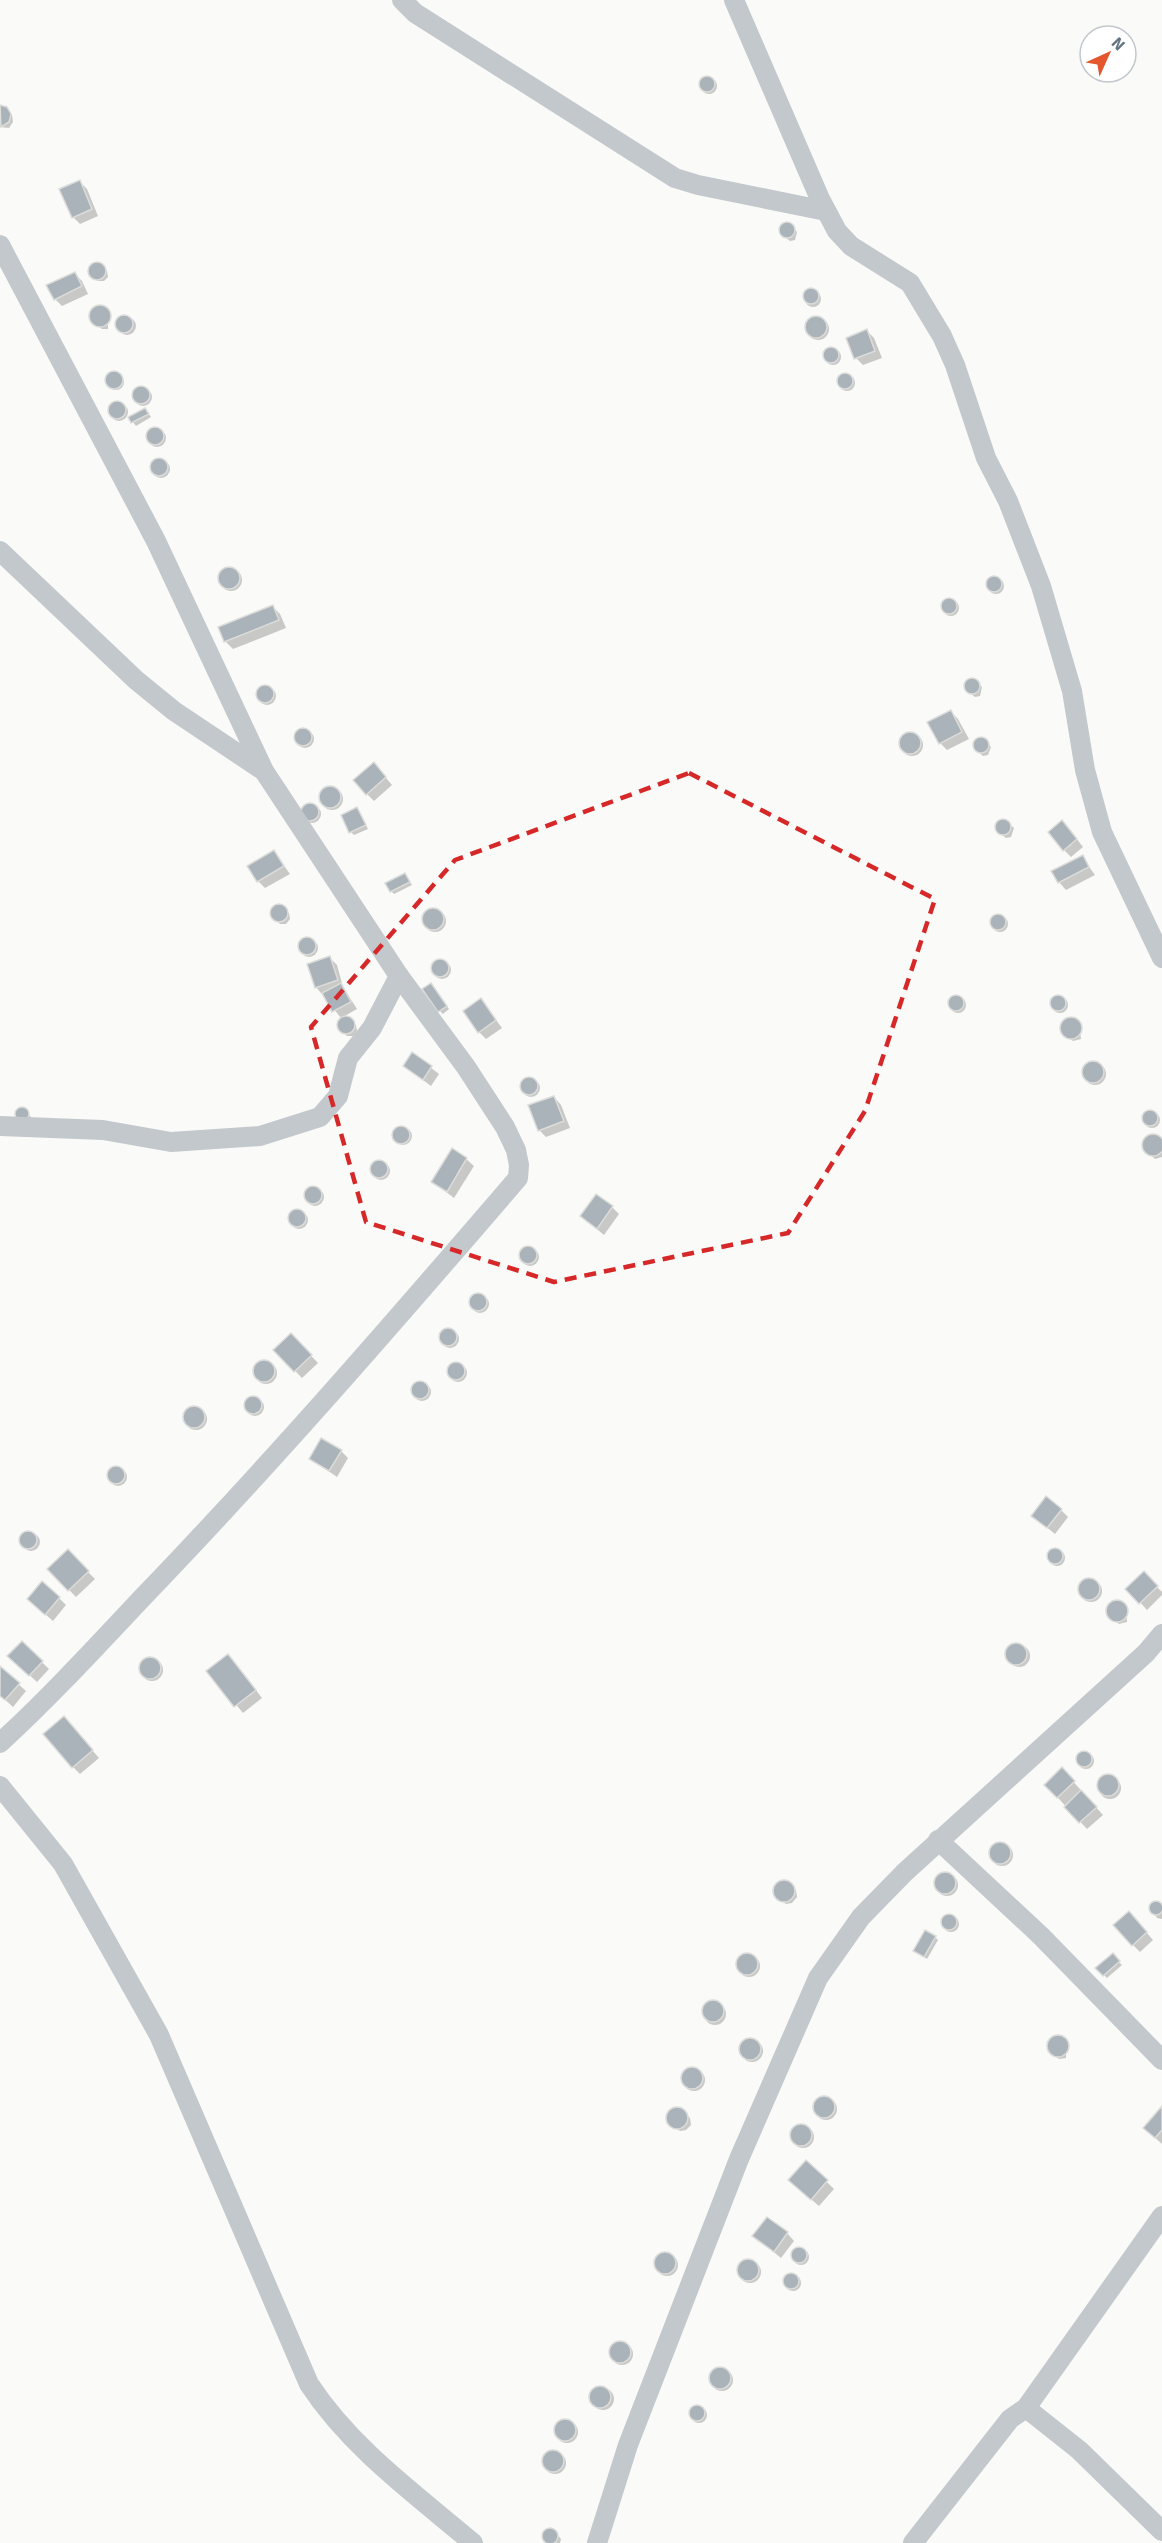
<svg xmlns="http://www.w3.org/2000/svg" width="1162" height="2543" viewBox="0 0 1162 2543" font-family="Signika,sans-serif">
<rect width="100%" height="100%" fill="#fafaf8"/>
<!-- shadow -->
<g fill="#0003">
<circle cx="709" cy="86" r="8"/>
<path d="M0,107l12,8 1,7 -4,6 -9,-1z"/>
<path d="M80,182l7,7 11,27 -18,8 -7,-7z"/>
<path d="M784,224h6l7,8 -2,8 -5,1 -9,-7 -1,-6z"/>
<path d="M94,264h5l8,7 1,6 -4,4h-6l-8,-7v-6z"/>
<path d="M74,273l8,8 6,13 -26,12 -7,-7z"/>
<circle cx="813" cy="299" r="8"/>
<path d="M102,307l6,5v17h-6l-10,-8 -1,-7 4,-6z"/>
<circle cx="127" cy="326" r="9"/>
<circle cx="818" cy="329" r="11"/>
<path d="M867,331l7,7 8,20 -19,7 -7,-7z"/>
<circle cx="833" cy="357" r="8"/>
<circle cx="116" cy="382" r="8"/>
<circle cx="847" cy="383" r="8"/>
<circle cx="143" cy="397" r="9"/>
<circle cx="119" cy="412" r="9"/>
<path d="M148,413l3,4 -15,9 -6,-8z"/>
<circle cx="157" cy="438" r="9"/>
<circle cx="161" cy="469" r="9"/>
<circle cx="231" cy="580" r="11"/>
<circle cx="996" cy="586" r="8"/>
<circle cx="951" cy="608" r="8"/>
<path d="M273,607l7,7 6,14 -53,21 -8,-8 -5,-13z"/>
<path d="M969,680h6l7,7 -2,9 -5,1 -9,-7 -1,-6z"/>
<circle cx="267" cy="696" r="9"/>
<path d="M951,712l7,7 11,20 -22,11 -7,-7z"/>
<circle cx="305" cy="739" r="9"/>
<circle cx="912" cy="745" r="11"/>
<path d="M978,739h6l7,8 -3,8 -5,1 -8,-7 -1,-6z"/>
<path d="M381,772l11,13 -18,16 -7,-7z"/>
<circle cx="332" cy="799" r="11"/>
<circle cx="312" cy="814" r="9"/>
<path d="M357,809l11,20 -14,6 -3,-3z"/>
<path d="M1001,821h5l8,7 -3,9 -5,1 -9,-7v-6z"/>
<path d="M1069,829l14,18 -12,10 -7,-7z"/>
<path d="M274,852l16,22 -25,14 -7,-7z"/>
<path d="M1082,857l13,18 -29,15 -7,-8z"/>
<path d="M405,875l7,10 -18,9 -3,-3z"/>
<path d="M281,906l8,7 1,6 -4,5h-6l-7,-8 -1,-5 4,-4z"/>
<circle cx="435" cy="921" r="11"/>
<circle cx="1000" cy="924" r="8"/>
<circle cx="309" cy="948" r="9"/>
<path d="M330,958l7,7 6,22 14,22 -16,9 -25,-31z"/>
<circle cx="442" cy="970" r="9"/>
<path d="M434,988l15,21 -6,5 -3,-3z"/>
<circle cx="1060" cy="1005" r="8"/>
<circle cx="958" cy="1005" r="8"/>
<path d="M481,1000l21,28 -16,11 -7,-7z"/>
<path d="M348,1018l8,7 1,6 -4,5h-6l-8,-8 2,-9z"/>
<path d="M1074,1019l5,5 2,15 -8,2 -10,-8 -1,-7 4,-6z"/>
<path d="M413,1054l26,20 -8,12 -27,-20z"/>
<circle cx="1095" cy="1074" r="11"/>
<circle cx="531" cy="1088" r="9"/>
<path d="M554,1097l7,8 9,23 -24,9 -7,-7z"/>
<path d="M19,1109h4l9,9 -14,3 -3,-5z"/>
<circle cx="1152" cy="1120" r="8"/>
<circle cx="403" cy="1136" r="9"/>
<path d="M1156,1136l6,6v15l-7,2 -10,-9 -1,-7 4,-6z"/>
<path d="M466,1159l8,7 -20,32 -21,-16z"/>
<circle cx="381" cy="1171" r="9"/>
<circle cx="315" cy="1197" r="9"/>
<path d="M612,1207l7,7 -15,21 -23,-19z"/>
<circle cx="299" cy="1220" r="9"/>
<circle cx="530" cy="1257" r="9"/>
<circle cx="480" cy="1304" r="9"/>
<circle cx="450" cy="1339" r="9"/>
<path d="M291,1335l27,28 -16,15 -27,-28z"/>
<circle cx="266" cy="1373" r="11"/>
<circle cx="458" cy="1373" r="9"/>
<circle cx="422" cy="1392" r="9"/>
<circle cx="255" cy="1407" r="9"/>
<circle cx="196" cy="1419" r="11"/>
<path d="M341,1451l7,7 -11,19 -26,-18z"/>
<circle cx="118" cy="1477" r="9"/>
<path d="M1061,1510l7,7 -13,17 -22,-18z"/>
<circle cx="31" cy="1542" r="9"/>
<circle cx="1057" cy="1558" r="8"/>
<path d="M68,1552l27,27 -19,18 -27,-28z"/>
<path d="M1144,1574l18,18v3l-15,15 -19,-21z"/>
<circle cx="1091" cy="1591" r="11"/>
<path d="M59,1598l7,7 -13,16 -17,-15z"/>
<path d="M1120,1602l6,5 1,15 -8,2 -10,-8 -1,-7 5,-6z"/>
<path d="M22,1643l27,26 -12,13 -28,-26z"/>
<circle cx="1019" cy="1656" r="11"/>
<circle cx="152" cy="1670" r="11"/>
<path d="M235,1663l27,35 -19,15 -35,-42z"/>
<path d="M0,1668l26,23 -13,16 -13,-12z"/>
<path d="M71,1726l28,32 -19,16 -7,-7z"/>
<circle cx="1086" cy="1761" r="8"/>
<path d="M1062,1769l41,46 -16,14 -41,-44z"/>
<circle cx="1110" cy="1788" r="11"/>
<circle cx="1002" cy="1855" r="11"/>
<circle cx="947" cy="1885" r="11"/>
<path d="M779,1882h7l10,8 1,7 -5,6 -6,1 -11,-9 -1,-7z"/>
<path d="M1156,1902l6,2v15l-5,-1 -6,-9 1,-4z"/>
<circle cx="951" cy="1924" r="8"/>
<path d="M1136,1920l17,20 -13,12 -7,-7z"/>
<path d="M935,1937l3,3 -11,19 -12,-8z"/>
<path d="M1112,1955l10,10 -15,13 -10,-10z"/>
<circle cx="749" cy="1966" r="11"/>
<circle cx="715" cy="2014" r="11"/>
<path d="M1060,2037l6,5v16l-7,1 -10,-8v-7l4,-6z"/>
<circle cx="752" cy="2051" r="11"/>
<circle cx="694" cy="2080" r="11"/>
<circle cx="826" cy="2109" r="11"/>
<path d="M1162,2108v36l-10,-9z"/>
<path d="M680,2109l10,9 1,7 -5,5 -6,1 -11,-8 -1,-7 5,-6z"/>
<circle cx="803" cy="2137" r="11"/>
<path d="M806,2162l28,27 -15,17 -22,-19z"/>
<path d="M787,2233l7,8 -13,17 -27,-22z"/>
<circle cx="801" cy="2257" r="8"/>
<circle cx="667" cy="2265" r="11"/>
<circle cx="750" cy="2272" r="11"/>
<circle cx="793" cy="2283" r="8"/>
<circle cx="622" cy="2354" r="11"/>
<circle cx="722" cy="2380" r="11"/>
<circle cx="603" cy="2399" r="11"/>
<circle cx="699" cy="2415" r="8"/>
<circle cx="567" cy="2432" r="11"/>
<circle cx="555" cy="2463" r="11"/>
<path d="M548,2530h5l4,4 4,5 -1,4h-12l-4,-5v-5z"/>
</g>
<!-- building -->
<g fill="#aab3b9" stroke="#dcdcda" stroke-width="1.5">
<circle cx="707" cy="84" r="8"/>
<path d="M0,105l7,2 4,7 -2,8 -8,5z"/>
<path d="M80,180l12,29 -20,9 -13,-29z"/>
<circle cx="787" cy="230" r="8"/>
<circle cx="97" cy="271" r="9"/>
<path d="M75,272l7,14 -28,14 -8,-15z"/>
<circle cx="811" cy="296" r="8"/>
<circle cx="100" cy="316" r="11"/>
<circle cx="124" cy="324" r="9"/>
<circle cx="816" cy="327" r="11"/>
<path d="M867,329l8,22 -21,8 -8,-21z"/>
<circle cx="831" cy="355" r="8"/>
<circle cx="114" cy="380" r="9"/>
<circle cx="845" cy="381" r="8"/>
<circle cx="141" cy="395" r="9"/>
<circle cx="117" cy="410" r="9"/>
<path d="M145,408l4,6 -18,9 -3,-6z"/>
<circle cx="155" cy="436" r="9"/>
<circle cx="159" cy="467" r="9"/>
<circle cx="229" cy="578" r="11"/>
<circle cx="994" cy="584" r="8"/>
<circle cx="949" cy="606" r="8"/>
<path d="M273,605l6,15 -55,22 -6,-15z"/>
<circle cx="972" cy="686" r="8"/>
<circle cx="265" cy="694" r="9"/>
<path d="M951,710l11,22 -23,12 -12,-22z"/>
<circle cx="303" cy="737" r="9"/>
<circle cx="910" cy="743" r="11"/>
<circle cx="981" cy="745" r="8"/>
<path d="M374,762l12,15 -20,18 -13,-15z"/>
<circle cx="330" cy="797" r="11"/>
<circle cx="310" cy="812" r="9"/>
<path d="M357,807l9,18 -17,8 -8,-18z"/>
<circle cx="1003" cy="827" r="8"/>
<path d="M1062,820l15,19 -14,12 -15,-19z"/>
<path d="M274,850l10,16 -27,16 -10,-16z"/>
<path d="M1083,855l6,12 -31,16 -7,-12z"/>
<path d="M405,873l5,9 -20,10 -5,-9z"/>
<circle cx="279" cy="913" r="9"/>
<circle cx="433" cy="919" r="11"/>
<circle cx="998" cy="922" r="8"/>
<circle cx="307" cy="946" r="9"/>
<path d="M330,956l8,24 -23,8 -8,-24z"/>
<circle cx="440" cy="968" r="9"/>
<path d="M341,983l10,19 -19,10 -10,-19z"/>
<path d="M431,983l16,23 -9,6 -16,-23z"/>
<circle cx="1058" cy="1003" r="8"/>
<circle cx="956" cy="1003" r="8"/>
<path d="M481,998l15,22 -18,13 -15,-22z"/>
<circle cx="346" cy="1025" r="9"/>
<circle cx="1071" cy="1028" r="11"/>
<path d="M412,1052l20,14 -9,14 -20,-14z"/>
<circle cx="1093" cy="1072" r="11"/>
<circle cx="529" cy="1086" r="9"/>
<path d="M554,1096l10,25 -26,10 -10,-26z"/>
<circle cx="22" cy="1114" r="7"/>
<circle cx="1150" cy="1118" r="8"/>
<circle cx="401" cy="1135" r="9"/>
<circle cx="1153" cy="1145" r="11"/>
<path d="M452,1148l15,10 -20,34 -16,-10z"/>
<circle cx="379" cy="1169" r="9"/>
<circle cx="313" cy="1195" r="9"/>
<path d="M596,1194l17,12 -16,23 -17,-13z"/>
<circle cx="297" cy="1218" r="9"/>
<circle cx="528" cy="1255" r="9"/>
<circle cx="478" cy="1302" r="9"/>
<circle cx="448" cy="1337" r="9"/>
<path d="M291,1333l21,22 -18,17 -21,-22z"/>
<circle cx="264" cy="1371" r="11"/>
<circle cx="456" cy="1371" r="9"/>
<circle cx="420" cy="1390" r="9"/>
<circle cx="253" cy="1405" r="9"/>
<circle cx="194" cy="1417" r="11"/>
<path d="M321,1438l21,12 -13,21 -20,-12z"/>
<circle cx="116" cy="1475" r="9"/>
<path d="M1046,1496l16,13 -15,19 -16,-12z"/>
<circle cx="28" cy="1540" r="9"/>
<circle cx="1055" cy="1556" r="8"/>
<path d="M68,1549l21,22 -21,20 -21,-22z"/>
<path d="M1144,1571l14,15 -19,18 -14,-15z"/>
<circle cx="1089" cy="1589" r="11"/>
<path d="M42,1581l18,16 -15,18 -18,-16z"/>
<circle cx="1117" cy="1611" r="11"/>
<path d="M22,1641l21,20 -14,15 -22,-20z"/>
<circle cx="1016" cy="1654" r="11"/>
<path d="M228,1654l28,36 -22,17 -28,-36z"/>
<circle cx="150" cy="1668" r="11"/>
<path d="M0,1666l20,17 -15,17 -5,-4z"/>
<path d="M64,1716l29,34 -21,18 -29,-34z"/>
<circle cx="1084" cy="1759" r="8"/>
<path d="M1062,1767l13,14 -18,17 -13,-13z"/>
<circle cx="1108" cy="1785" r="11"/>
<path d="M1081,1790l16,17 -18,16 -15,-16z"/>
<circle cx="1000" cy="1853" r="11"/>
<circle cx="945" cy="1883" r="11"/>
<circle cx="784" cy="1891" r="11"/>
<circle cx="1156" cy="1908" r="7"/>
<path d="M1129,1911l18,21 -15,14 -19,-21z"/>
<circle cx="949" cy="1922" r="8"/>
<path d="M925,1930l11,6 -12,21 -11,-6z"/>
<path d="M1113,1953l7,8 -17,15 -8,-8z"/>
<circle cx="747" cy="1964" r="11"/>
<circle cx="713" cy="2011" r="11"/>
<circle cx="1058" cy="2046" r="11"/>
<circle cx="750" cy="2049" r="11"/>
<circle cx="692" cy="2078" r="11"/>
<circle cx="824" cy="2107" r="11"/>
<path d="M1162,2106v24l-7,8 -12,-10z"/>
<circle cx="677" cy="2118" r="11"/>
<circle cx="801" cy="2135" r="11"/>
<path d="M806,2160l22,20 -17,20 -23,-20z"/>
<path d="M767,2217l21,15 -14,20 -22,-16z"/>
<circle cx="799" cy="2255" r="8"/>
<circle cx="665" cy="2263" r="11"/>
<circle cx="748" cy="2270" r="11"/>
<circle cx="791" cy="2281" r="8"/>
<circle cx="620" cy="2352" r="11"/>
<circle cx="720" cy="2378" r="11"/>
<circle cx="600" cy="2397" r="11"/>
<circle cx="697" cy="2413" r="8"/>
<circle cx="565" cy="2430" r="11"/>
<circle cx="553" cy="2461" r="11"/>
<circle cx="550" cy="2536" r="8"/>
</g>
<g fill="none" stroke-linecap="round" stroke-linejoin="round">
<!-- minor -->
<g stroke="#c3c8cc" stroke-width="20">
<path d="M402,0l13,13 260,165 23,7 128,26"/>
<path d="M734,0l86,199 17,32 14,15 59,37 32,53 13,29 31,93 22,43 33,85 31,105 13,79 17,62 60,126"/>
<path d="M0,245l156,296 108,230 135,205 67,91 39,60 11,23 3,15 -1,13c-122,142 -245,284 -375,419 -47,50 -93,100 -143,146"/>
<path d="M0,551l136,129 38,31 90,60"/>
<path d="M0,1126l103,4 68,12 89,-6 60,-19 18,-21 10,-38 24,-30 27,-52"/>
<path d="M0,1786l63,78 96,171 150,349c42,64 106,110 164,159"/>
<path d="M938,1840l103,96 121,124"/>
<path d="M1026,2408l53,42 83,81"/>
<path d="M597,2543l31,-98 111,-286 79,-181 43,-61 44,-45 241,-219 16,-19"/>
<path d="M913,2543l97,-124 16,-11 136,-192"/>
</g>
</g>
<!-- marked area -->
<path fill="none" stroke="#d62828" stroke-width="4.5" stroke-dasharray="12 8" stroke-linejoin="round" d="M689,773l246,126 -70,212 -77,122 -234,49 -188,-60 -55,-195 144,-167z"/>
<!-- north arrow -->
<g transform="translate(1108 54) rotate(45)"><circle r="28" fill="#ffffff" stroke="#c1c8cd" stroke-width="1.5"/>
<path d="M0-4.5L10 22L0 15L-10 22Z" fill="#e4572e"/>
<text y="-9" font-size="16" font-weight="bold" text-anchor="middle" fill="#657683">N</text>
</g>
</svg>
